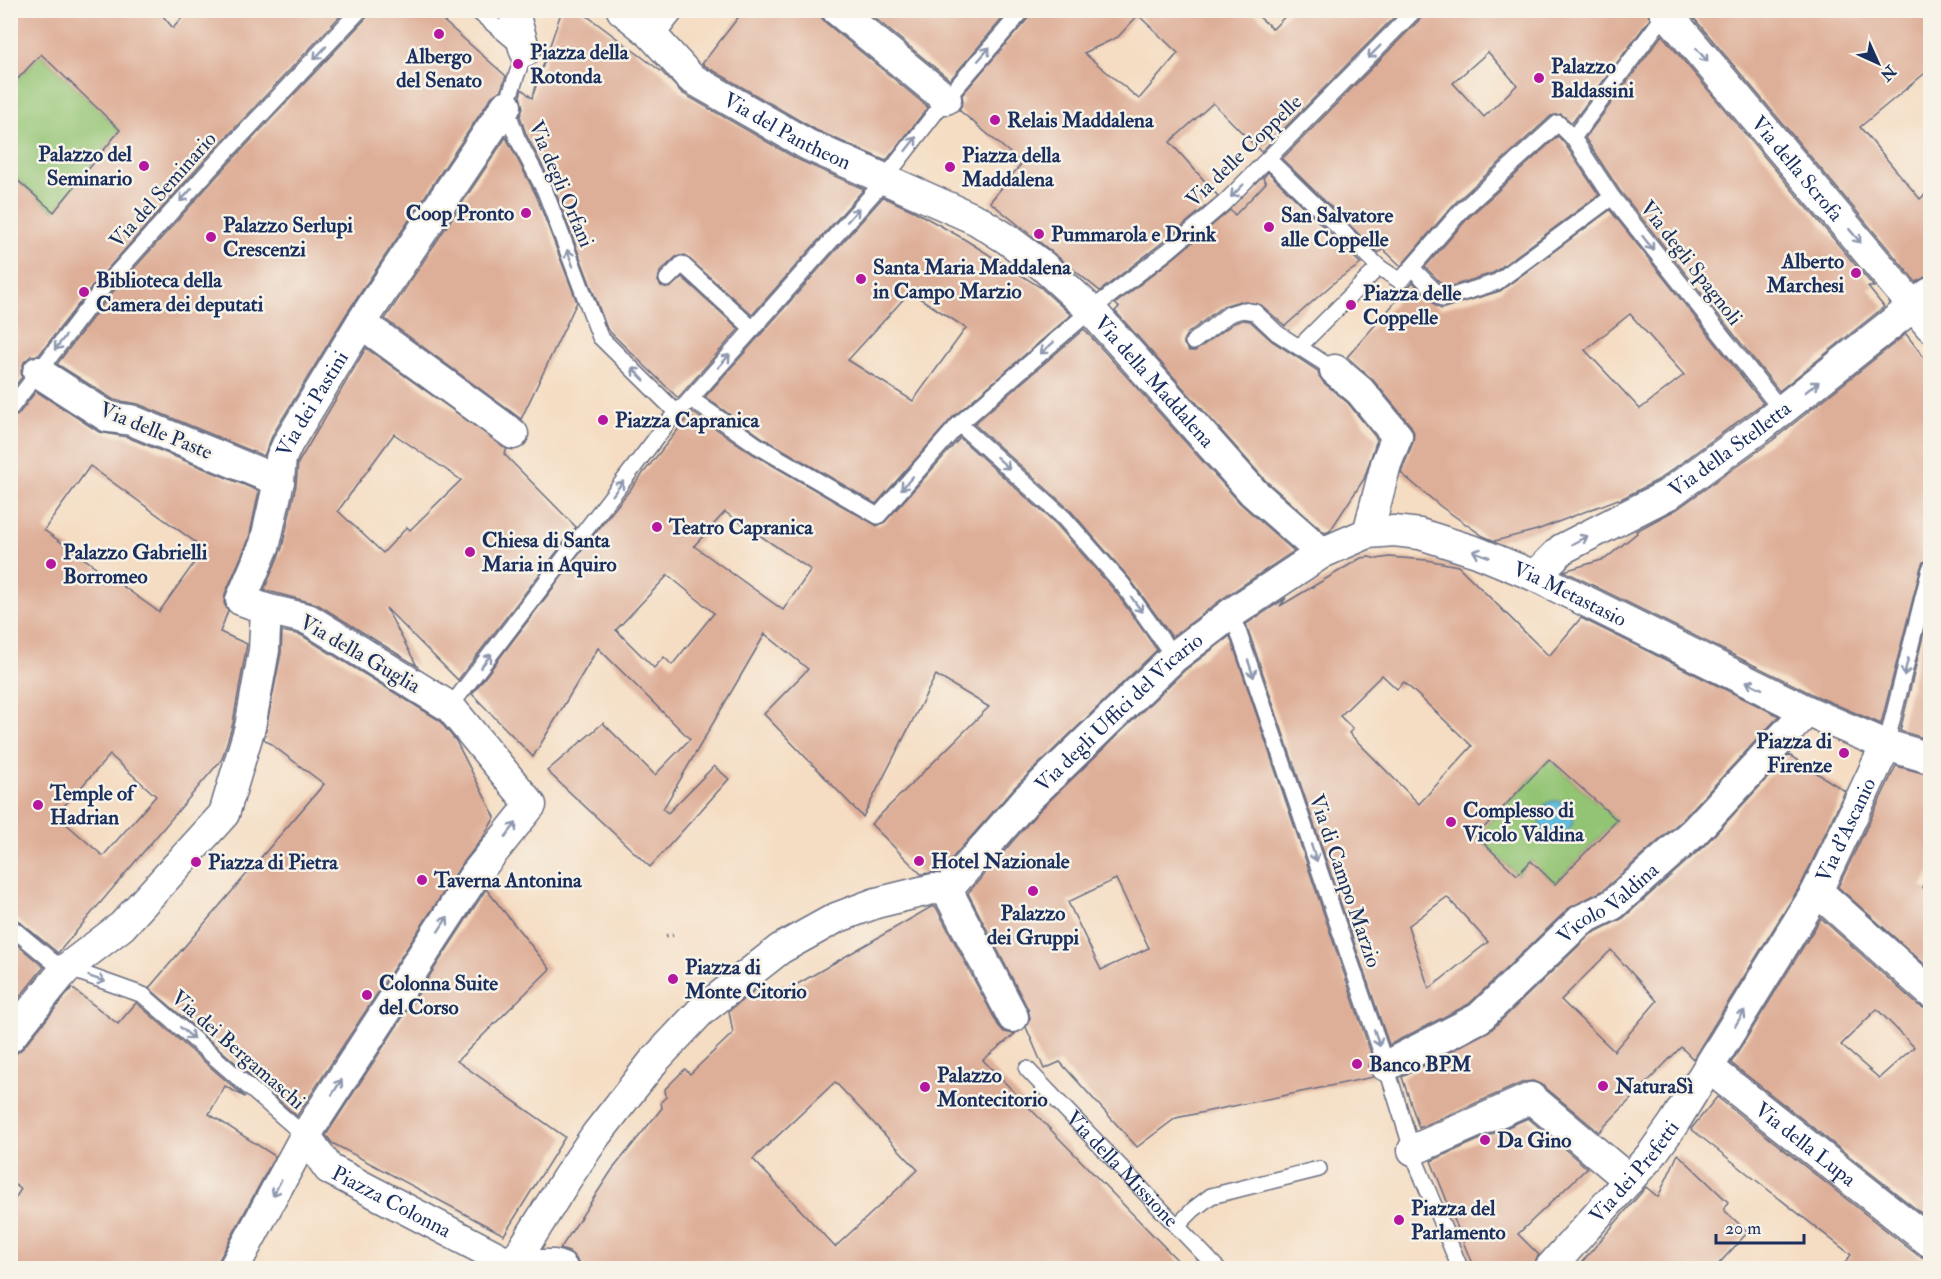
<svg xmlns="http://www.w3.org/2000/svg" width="1941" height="1279" viewBox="0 0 1941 1279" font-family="'IM FELL Double Pica',serif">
<rect width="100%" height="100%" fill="#f7f3e8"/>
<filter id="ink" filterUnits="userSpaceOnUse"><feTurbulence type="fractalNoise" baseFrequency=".0167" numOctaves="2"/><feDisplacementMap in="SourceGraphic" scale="12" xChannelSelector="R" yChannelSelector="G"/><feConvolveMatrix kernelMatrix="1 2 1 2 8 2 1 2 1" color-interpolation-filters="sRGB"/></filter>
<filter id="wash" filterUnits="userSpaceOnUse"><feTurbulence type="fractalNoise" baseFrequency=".008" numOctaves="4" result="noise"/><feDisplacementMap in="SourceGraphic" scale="24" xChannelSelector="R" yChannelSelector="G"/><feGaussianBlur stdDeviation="1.35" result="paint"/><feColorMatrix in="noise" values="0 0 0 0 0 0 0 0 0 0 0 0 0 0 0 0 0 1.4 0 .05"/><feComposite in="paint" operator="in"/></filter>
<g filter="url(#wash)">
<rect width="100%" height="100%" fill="#f5ddc3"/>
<!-- green -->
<g fill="#93c473" stroke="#577a68" stroke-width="1.5">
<path d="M41,54l79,76 -66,82 -43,-38 -1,-87z"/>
<path d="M1549,759l68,61 -62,64 -24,-23 -14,14 -41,-39z"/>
</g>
<!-- water -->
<circle fill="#5fbbdd" stroke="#3d759e" stroke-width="1.5" cx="1556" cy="818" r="17"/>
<g id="blocks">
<!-- building -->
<g fill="#deaf98" fill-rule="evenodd">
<path d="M10,10h148l15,18 16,-18h157l-142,151 -109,122 -56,72 -8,1 -7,6 -3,9 1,6 -12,15v-218l44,38 66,-82 -79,-76 -31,33z"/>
<path d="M370,10h61l75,66 -5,14 -9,6 -145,217 -74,121 -9,22 -126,-52 -24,-4 -57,-36 53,-69 108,-120 149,-158z"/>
<path d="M562,10h17l83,62 20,21 117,67 65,29 -112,126 -67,-60 -9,2 -16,15 -2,9 3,5 9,2 12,-11 57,52 -61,69 -71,-69 -53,-141 -28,-54 -6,-18 3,-8 -3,-12 2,-7 10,9z"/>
<path d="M744,10h76l1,7 5,6 102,84 -42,54 -70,-31 -114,-66z"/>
<path d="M865,10h143l1,1 -59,69z"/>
<path d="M1033,10h218l22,19 18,-19h110l-140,142 -48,-49 -43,39 48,54 -55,46 -63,49 -110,-89 32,-39 -63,-53 4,-8 -1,-7 68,-79zM1138,15l40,38 -39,46 -55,-46 34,-16z"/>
<path d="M1424,10h223l3,9 -78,104 -11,-9 -10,2 -97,88 -53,62 -18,-17 -5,4 -96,-94 140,-142zM1488,52l29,33 -33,32 -31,-34z"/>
<path d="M1687,10h243v59l-70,58 60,72 10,-9v86h-3l-11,6z"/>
<path d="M1662,35l212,252h-6l16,20 -105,84 -159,-200 -35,-53z"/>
<path d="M1558,136l7,8 34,51 -106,78 -47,15 -21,-21 43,-49z"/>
<path d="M506,137l30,58 41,107 -56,117 -136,-100z"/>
<path d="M1268,172l93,92 -24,16 -52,46 -24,-21 -21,-4 -17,5 -36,28 -3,5v5l5,7h6l39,-28 9,-3 7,1 22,20 46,30 1,5 5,7 24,20 29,36 -13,40 -34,52 -5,2 -60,-53 -150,-169 4,-4 -4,-3 60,-47 55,-47 5,5 31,-32 -3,-5z"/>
<path d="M883,197l31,14 50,28 76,48 31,28 -118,102 -77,87 -113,-66 -58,-41zM910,292l56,36 -53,73 -65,-41z"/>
<path d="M1610,210l153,193 -105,77 -39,20 -1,-1 -81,31 -42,11 -12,-5 -43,-30 -39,-33 12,-31 1,-9 -3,-7 -38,-46 -26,-23 66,-75 23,24 5,3 59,-18zM1630,314l54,61 -44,34 -55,-59z"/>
<path d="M1084,329l156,174 54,48 -72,48 -50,38 -42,-58 -60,-69 -96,-86z"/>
<path d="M1906,334l24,31v195l-7,2 -2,5 -40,157 -67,-29 -250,-124 41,-12 32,-26 -1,-2 41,-22 96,-69z"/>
<path d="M366,348l141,101 -3,5 72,73 -118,153 -72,-72 31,58 -100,-62 -53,-14 18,-42 14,-63 2,-22zM394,434l67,46 -51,50 -3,-3 -24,26 -45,-42z"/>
<path d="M36,391l63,41 28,5 132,54 -10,48 -24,55 -1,9 4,8 -8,21 27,12 -14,79 -11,36 -164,194 -42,-34 -6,-3v-497l8,-4zM90,466l105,76 -9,13 9,7 -36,50 -115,-82zM110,755l46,41 -53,60 -47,-41z"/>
<path d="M692,412l61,42 124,72 8,-4 75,-84 96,86 59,67 42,59 -142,137 -75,85 -19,2 -50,-50 118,-117 -53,-32 -73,142 -99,-103 44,-45 -43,-35 -102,175 5,4 46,-47 15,13 -79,88 -103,-96 56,-48 52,52 35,-36 -92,-91 -65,109 -61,-63 117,-153zM725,512l86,58 -28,40 -89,-64zM668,575l46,38 -42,52 -8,-8 -10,11 -38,-38z"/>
<path d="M1369,557l8,2 12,-2 38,3 31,6 91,90 32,-38 198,98 -97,104 -80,71 -33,17 -100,96 -80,41 -143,-421 40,-26 -6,8 81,-48zM1382,675l15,14 7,-7 68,64 -53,58 -70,-71 4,-4 -13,-13zM1549,759l68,61 -62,64 -24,-23 -14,14 -41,-39zM1447,897l41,45 -59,47 -21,-63z"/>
<path d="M1930,607v133l-30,-9z"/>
<path d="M282,631l19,4 138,85 17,21 39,76 -11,19 -24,31 -163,249 -148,-128 175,-204 -60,-45 17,-86z"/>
<path d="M1230,636l142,420 -3,10 4,11 -197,41 -39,29 -77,-85 -16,7 -18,-42 4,-9 -2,-9 -60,-116 71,-82 146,-141zM1116,879l33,69 -48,22 -33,-68z"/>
<path d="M1789,755l56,36 -43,92 -109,176 -12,-12 -82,85 -57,-47 -9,-4 -9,1 -105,46 -17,-51 89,-47 100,-96 32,-16 82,-73zM1611,950l46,51 -43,50 -53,-51z"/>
<path d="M1896,766l34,9v97l-8,15 8,5v77l-92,-82z"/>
<path d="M486,889l64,80 -93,92 108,76 -61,98 -172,-92 -6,-8z"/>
<path d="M931,907h5l62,118 6,7 11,2 -32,26 203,209h-598l-10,-6 -3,-6 -6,-5 -9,-3 52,-79 50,-62 -1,-6 5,-5 -1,-8 20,-20 5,5 43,-41 -4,-22 26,-21 20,3 5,-4h9zM835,1082l83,88 -83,77 -82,-88z"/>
<path d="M1821,918l97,87 8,4h4v211l-199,-157zM1877,1009l37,38 -35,31 -38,-33z"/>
<path d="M10,939l34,28 -34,42z"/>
<path d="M72,988l46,36 18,-21 2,1 107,93 -20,-11 -16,28 66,42 -56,104 -2,9h-207v-63l11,-17 -11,-7v-128l7,-1 6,-5z"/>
<path d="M1717,1097l202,159 11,3v10h-90l11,-14 -160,-126z"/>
<path d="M1528,1118l59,50 -69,66 21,21 -6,9v5h-59l-43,-108z"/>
<path d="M1678,1154l50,48 -4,8 24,22 -34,37h-138l70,-82 12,10z"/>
</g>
</g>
</g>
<g filter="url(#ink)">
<use href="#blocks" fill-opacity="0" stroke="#676c81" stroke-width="1.5"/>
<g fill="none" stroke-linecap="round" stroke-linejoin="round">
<!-- lane casing -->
<g stroke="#676c81" stroke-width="18">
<g id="lane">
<path d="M476,10l49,41 -19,55 11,32 28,53 55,146 76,75"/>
<path d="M1573,138l39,59 170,214"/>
<path d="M1268,159l111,108 -80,80"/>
<path d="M1379,267l21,14 61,-70 97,-88 15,15 93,-125"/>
<path d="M1412,268l31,31 54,-17 115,-85"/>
<path d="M667,279l15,-15 71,65"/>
<path d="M1193,342l36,-28 13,-4 13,2 22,21 58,37"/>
<path d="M691,399l67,47 120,70 81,-92 132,-114 78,-60 55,-47 191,-193"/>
<path d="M10,409l92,-120 109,-121 149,-158"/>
<path d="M959,424l104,93 60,68 51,72"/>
<path d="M1232,613l154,453 30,96 44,106"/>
<path d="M450,707l226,-295 9,-7 191,-215 70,-91 77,-89"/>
<path d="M1886,745l44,-176"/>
<path d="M10,926l42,35 15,7 76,27 162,141"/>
<path id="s1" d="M1027,1069l190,199"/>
<path d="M1177,1226l17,-17 17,-13 108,-27"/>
</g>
</g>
<!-- street casing -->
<g stroke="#676c81" stroke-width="33">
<g id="street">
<path d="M513,10l12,41"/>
<path d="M622,10l28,23"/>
<path id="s2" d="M668,10l-18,23 41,45 117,67 169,75 30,19 36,27 48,44 162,182 69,61"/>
<path d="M837,10l109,89"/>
<path id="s3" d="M1664,10l266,316"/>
<path d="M361,323l152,111"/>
<path d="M1335,370l25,21 37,45 -11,28 -18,69"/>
<path d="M38,372l70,45 23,3 148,61"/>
<path id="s4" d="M1535,576l27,-27 105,-54 95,-69 168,-133"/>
<path d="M947,890l37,71"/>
<path d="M1817,891l113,101"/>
<path d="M988,969l25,48"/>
<path id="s5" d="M10,1037l48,-59 9,-10 55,-42 102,-112 26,-87 14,-77 2,-41 -25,-9 24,-56 14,-63 2,-23 7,-15 73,-120 145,-217"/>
<path id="s6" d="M1386,1066l93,-48 102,-98 31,-15 82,-73 113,-121"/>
<path id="s7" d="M1709,1068l221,174"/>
<path id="s8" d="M312,1145l17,24 184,96h41l8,3"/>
<path d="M1413,1150l118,-52 98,82"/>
<path d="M234,1268l71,-132 169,-260 57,-71 -81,-98 -142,-88 -42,-10"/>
<path id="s9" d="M511,1268l56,-90 29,-43 57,-73 48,-51 79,-62 56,-31 40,-15 57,-14 14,1 80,-91 147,-142 58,-44 90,-60 46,-20 26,-2 26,3 57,18 58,24 272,135 79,34 44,13"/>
<path id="s10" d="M1550,1268l102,-114 22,-31 143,-232 69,-146"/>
</g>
</g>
<!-- path -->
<path stroke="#676c81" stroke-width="4" stroke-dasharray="1.5 4.5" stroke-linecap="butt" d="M666,936l7,-1"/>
<!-- lane -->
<use href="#lane" stroke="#fff" stroke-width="15"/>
<!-- street -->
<use href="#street" stroke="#fff" stroke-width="30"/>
</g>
<!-- one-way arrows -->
<defs><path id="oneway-shaft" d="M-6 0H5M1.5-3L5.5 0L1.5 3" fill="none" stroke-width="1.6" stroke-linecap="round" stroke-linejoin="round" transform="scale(1.5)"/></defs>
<g stroke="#8d97ae">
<use href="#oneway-shaft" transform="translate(1374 52) rotate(135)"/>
<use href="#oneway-shaft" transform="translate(320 53) rotate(133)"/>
<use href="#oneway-shaft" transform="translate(984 54) rotate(-49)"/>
<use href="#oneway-shaft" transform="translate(1702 55) rotate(50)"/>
<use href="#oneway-shaft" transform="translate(911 144) rotate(-52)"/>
<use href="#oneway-shaft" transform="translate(1237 191) rotate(135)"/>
<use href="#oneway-shaft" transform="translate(186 195) rotate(132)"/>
<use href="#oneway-shaft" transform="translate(853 215) rotate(-49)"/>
<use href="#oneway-shaft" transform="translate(1855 236) rotate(50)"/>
<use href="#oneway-shaft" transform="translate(1648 243) rotate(52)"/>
<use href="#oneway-shaft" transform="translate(570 258) rotate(-110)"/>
<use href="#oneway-shaft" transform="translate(60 343) rotate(127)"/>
<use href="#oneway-shaft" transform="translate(1047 348) rotate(139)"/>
<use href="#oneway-shaft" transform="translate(724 361) rotate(-48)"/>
<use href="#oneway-shaft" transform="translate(638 374) rotate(-135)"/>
<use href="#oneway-shaft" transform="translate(1812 387) rotate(-38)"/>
<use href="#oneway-shaft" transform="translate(1003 463) rotate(42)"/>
<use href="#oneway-shaft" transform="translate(907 483) rotate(132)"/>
<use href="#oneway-shaft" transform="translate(618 488) rotate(-53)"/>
<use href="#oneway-shaft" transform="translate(1580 540) rotate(-27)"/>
<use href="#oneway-shaft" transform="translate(1481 554) rotate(-159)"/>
<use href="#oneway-shaft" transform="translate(1137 605) rotate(54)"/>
<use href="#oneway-shaft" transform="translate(486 661) rotate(-52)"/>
<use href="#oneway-shaft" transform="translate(1906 667) rotate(104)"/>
<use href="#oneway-shaft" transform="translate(1251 669) rotate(71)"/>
<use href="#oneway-shaft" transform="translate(1754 685) rotate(-154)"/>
<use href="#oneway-shaft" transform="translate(511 830) rotate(-52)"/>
<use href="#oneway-shaft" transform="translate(1314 853) rotate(71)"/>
<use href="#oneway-shaft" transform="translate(443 924) rotate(-57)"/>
<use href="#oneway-shaft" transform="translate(97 979) rotate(19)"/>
<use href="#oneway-shaft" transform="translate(1740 1018) rotate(-59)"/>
<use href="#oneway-shaft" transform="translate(187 1033) rotate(41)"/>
<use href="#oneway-shaft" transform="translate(1377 1038) rotate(71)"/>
<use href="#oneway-shaft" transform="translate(337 1087) rotate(-57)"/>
<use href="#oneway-shaft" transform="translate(277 1188) rotate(118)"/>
</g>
</g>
<!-- markers -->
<g fill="#b5179e" stroke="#f7f3e8" stroke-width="2">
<circle cx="439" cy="34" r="6"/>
<circle cx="518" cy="64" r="6"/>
<circle cx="1539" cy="78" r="6"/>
<circle cx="995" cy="120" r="6"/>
<circle cx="144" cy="166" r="6"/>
<circle cx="950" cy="167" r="6"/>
<circle cx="526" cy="213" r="6"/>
<circle cx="1269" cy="227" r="6"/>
<circle cx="1039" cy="234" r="6"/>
<circle cx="211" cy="237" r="6"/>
<circle cx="1856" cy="273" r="6"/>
<circle cx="861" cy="279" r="6"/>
<circle cx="84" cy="292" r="6"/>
<circle cx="1351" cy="305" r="6"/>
<circle cx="603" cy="420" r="6"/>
<circle cx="657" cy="527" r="6"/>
<circle cx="470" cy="552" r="6"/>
<circle cx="51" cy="564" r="6"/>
<circle cx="1844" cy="753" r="6"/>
<circle cx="38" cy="805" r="6"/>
<circle cx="1451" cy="822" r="6"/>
<circle cx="919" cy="861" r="6"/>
<circle cx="196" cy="862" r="6"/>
<circle cx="422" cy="880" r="6"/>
<circle cx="1033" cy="891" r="6"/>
<circle cx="673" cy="979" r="6"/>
<circle cx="367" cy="995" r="6"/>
<circle cx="1357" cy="1064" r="6"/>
<circle cx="1603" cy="1086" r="6"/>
<circle cx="925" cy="1087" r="6"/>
<circle cx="1485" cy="1140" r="6"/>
<circle cx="1399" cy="1220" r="6"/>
</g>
<g text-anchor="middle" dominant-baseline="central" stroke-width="5" stroke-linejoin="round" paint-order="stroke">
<!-- poi labels -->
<g font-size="21" font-weight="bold" fill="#1b2f5e" stroke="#f7f3e8" text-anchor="start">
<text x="530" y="52">Piazza della<tspan x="530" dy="24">Rotonda</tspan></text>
<text x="439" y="56" text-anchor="middle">Albergo<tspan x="439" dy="24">del Senato</tspan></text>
<text x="1551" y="66">Palazzo<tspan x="1551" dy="24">Baldassini</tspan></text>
<text x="1007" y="120">Relais Maddalena</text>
<text x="132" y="154" text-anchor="end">Palazzo del<tspan x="132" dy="24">Seminario</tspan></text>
<text x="962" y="155">Piazza della<tspan x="962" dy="24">Maddalena</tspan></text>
<text x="514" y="213" text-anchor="end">Coop Pronto</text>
<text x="1281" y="215">San Salvatore<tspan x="1281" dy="24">alle Coppelle</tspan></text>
<text x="223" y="225">Palazzo Serlupi<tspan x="223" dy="24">Crescenzi</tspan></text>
<text x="1051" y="234">Pummarola e Drink</text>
<text x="1844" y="261" text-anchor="end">Alberto<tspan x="1844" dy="24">Marchesi</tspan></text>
<text x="873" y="267">Santa Maria Maddalena<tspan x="873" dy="24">in Campo Marzio</tspan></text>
<text x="96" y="280">Biblioteca della<tspan x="96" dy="24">Camera dei deputati</tspan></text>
<text x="1363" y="293">Piazza delle<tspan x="1363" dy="24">Coppelle</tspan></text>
<text x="615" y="420">Piazza Capranica</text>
<text x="669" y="527">Teatro Capranica</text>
<text x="482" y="540">Chiesa di Santa<tspan x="482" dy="24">Maria in Aquiro</tspan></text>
<text x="63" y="552">Palazzo Gabrielli<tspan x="63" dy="24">Borromeo</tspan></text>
<text x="1832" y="741" text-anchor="end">Piazza di<tspan x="1832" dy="24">Firenze</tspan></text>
<text x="50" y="793">Temple of<tspan x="50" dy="24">Hadrian</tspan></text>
<text x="1463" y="810">Complesso di<tspan x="1463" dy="24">Vicolo Valdina</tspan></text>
<text x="931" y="861">Hotel Nazionale</text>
<text x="208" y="862">Piazza di Pietra</text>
<text x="434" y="880">Taverna Antonina</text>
<text x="1033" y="913" text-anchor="middle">Palazzo<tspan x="1033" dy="24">dei Gruppi</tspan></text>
<text x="685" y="967">Piazza di<tspan x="685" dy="24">Monte Citorio</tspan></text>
<text x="379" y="983">Colonna Suite<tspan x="379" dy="24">del Corso</tspan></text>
<text x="1369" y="1064">Banco BPM</text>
<text x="937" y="1075">Palazzo<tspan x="937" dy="24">Montecitorio</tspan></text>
<text x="1615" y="1086">NaturaSì</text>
<text x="1497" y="1140">Da Gino</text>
<text x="1411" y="1208">Piazza del<tspan x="1411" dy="24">Parlamento</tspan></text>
</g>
<!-- street labels -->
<g font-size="21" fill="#1b2f5e" stroke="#f7f3e8">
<text stroke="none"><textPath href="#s2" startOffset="200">Via del Pantheon</textPath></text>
<text transform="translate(1244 151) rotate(-44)">Via delle Coppelle</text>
<text stroke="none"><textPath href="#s3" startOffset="207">Via della Scrofa</textPath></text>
<text transform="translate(561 184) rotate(67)">Via degli Orfani</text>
<text transform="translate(163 190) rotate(-48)">Via del Seminario</text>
<text transform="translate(1691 263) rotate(52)">Via degli Spagnoli</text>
<text stroke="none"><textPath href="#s2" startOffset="651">Via della Maddalena</textPath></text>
<text stroke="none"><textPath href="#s5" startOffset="758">Via dei Pastini</textPath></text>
<text transform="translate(156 431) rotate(22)">Via delle Paste</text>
<text stroke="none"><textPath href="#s4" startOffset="234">Via della Stelletta</textPath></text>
<text stroke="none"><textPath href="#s9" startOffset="1371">Via Metastasio</textPath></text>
<text transform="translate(360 654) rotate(30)">Via della Guglia</text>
<text stroke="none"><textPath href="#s9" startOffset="848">Via degli Uffici del Vicario</textPath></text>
<text stroke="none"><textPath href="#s10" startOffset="531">Via d'Ascanio</textPath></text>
<text transform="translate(1345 881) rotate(71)">Via di Campo Marzio</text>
<text stroke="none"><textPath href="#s6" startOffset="278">Vicolo Valdina</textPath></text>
<text transform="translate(238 1050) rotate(41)">Via dei Bergamaschi</text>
<text stroke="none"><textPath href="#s7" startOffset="123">Via della Lupa</textPath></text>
<text stroke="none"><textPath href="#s1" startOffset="138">Via della Missione</textPath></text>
<text stroke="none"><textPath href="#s10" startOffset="128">Via dei Prefetti</textPath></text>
<text stroke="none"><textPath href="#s8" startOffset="100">Piazza Colonna</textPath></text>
</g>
</g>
<!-- margin -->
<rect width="1941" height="1279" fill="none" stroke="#f7f3e8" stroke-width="36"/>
<!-- north arrow -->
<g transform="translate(1878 63) rotate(135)" stroke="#f7f3e8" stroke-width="4.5" paint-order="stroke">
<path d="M0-4.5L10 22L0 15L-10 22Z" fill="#1b2f5e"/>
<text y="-9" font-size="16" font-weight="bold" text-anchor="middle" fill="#1b2f5e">N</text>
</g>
<!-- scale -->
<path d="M1716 1234v9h88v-9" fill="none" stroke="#1b2f5e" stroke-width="3"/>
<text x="1725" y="1234" font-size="18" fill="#1b2f5e" stroke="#f7f3e8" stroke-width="4.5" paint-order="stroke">20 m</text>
</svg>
